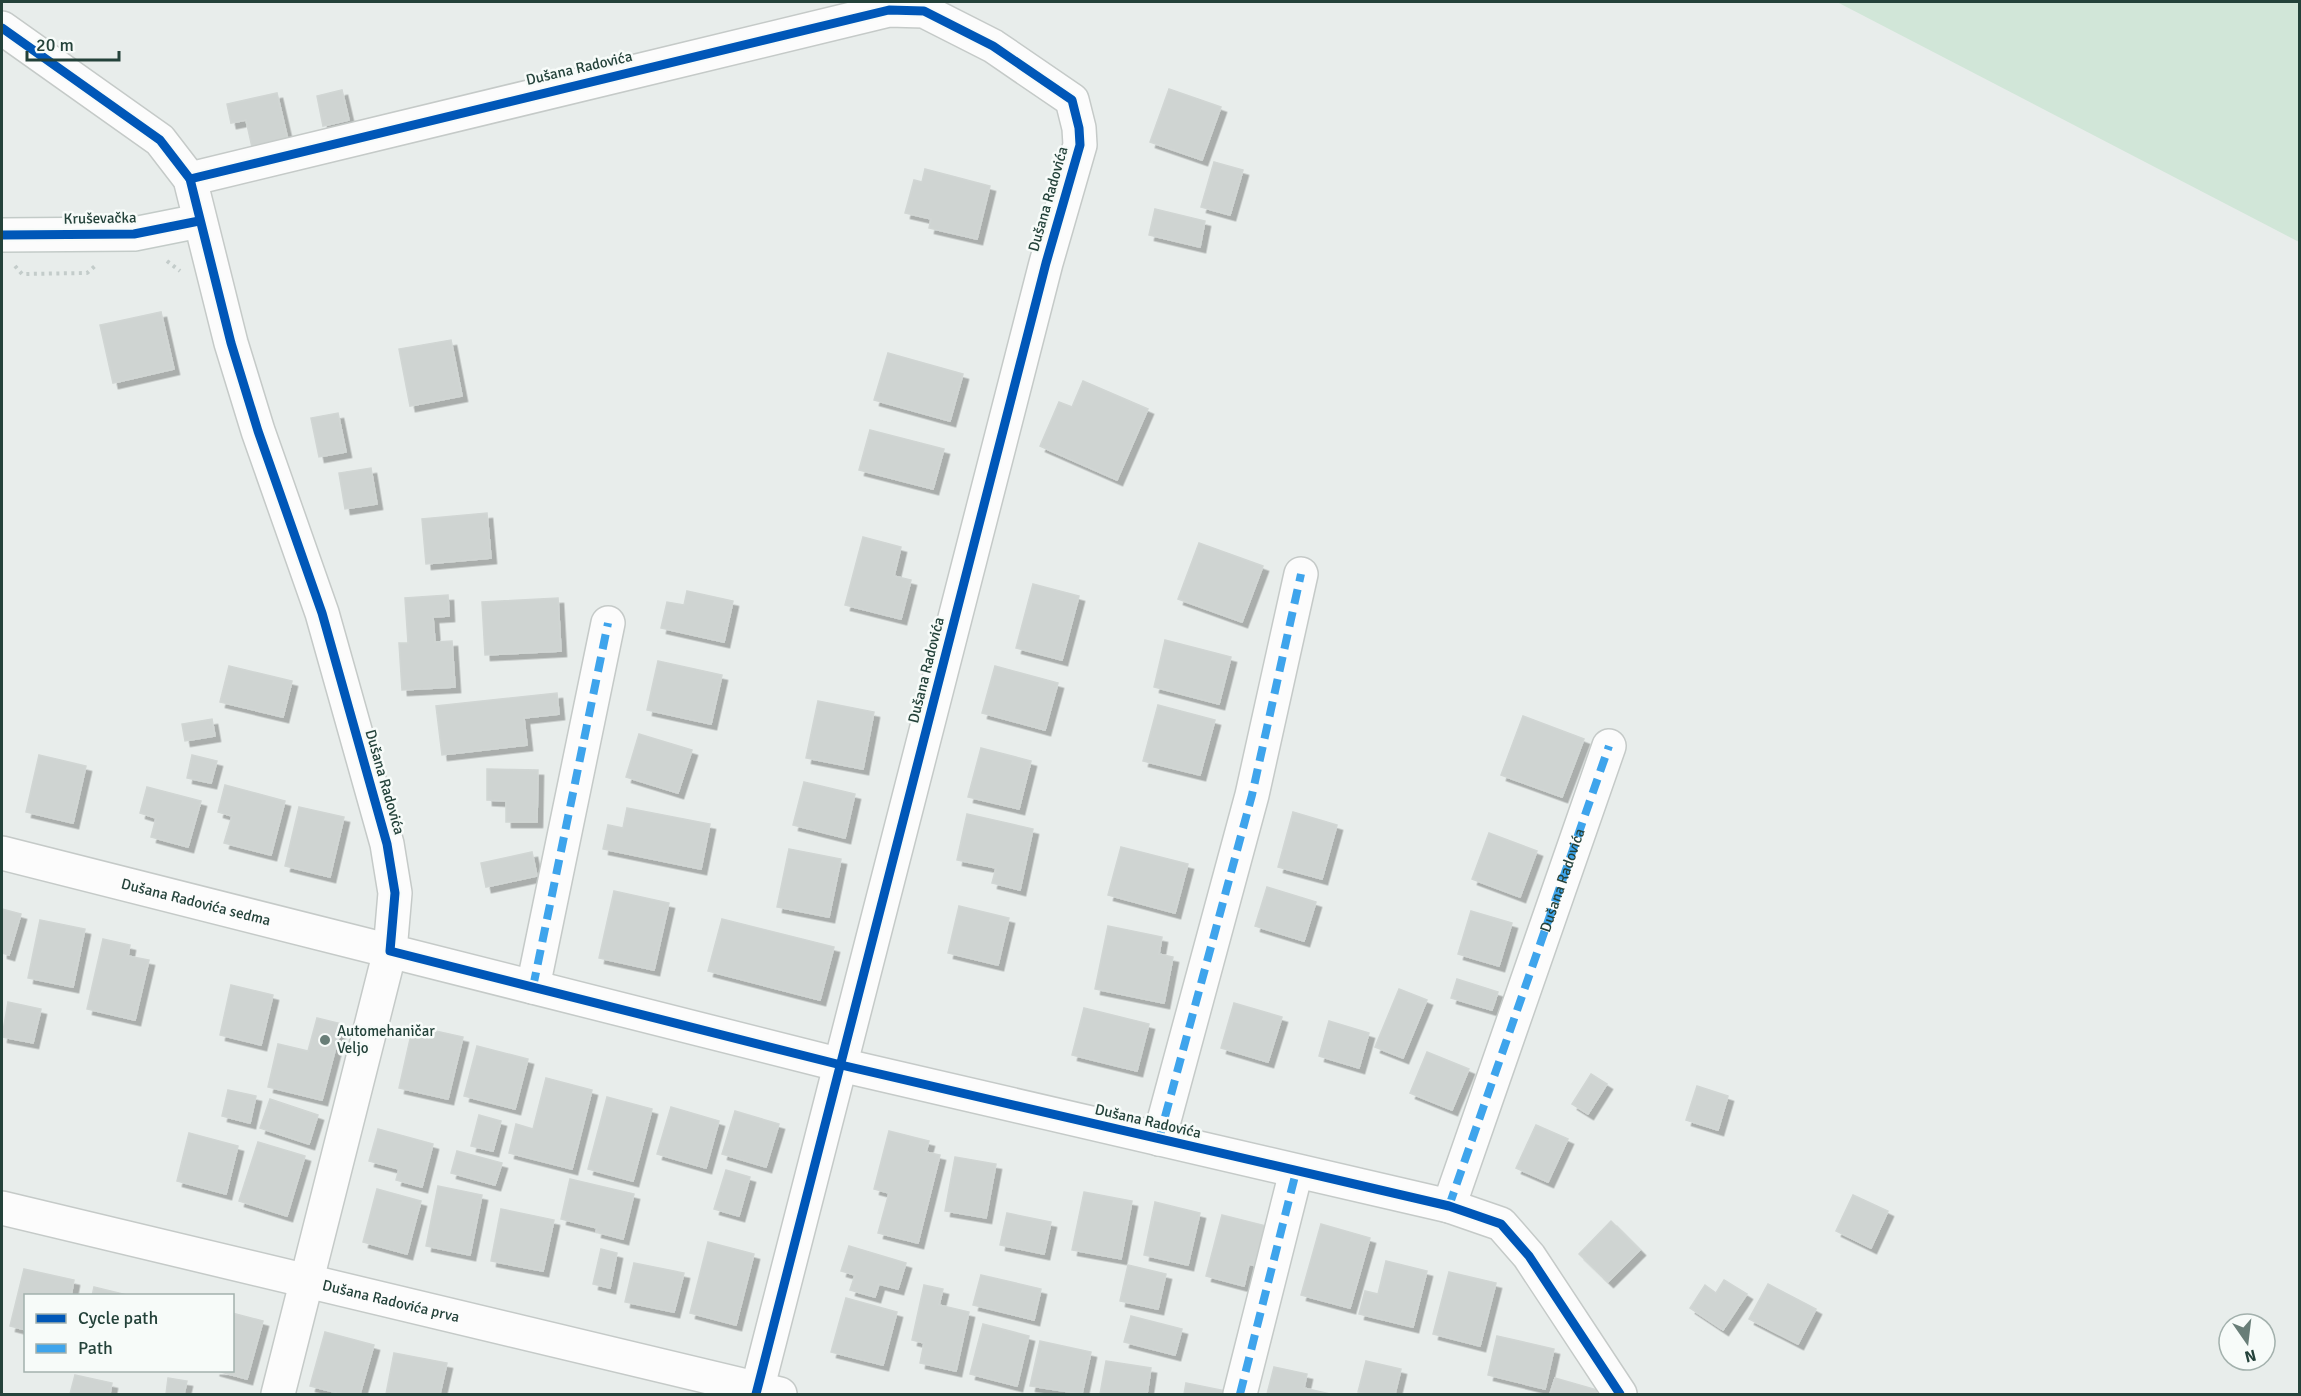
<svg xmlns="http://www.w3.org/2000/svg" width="2301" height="1396" viewBox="0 0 2301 1396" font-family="Signika,sans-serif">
<defs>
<filter id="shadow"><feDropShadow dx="5.5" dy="5.5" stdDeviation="0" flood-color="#0004"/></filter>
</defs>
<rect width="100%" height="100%" fill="#e8edeb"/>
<!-- green -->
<path fill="#d1e6d8" d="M1837,2h462v240z"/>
<!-- building -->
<g fill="#cfd4d2" stroke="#d1d6d4" stroke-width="1.5" filter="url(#shadow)">
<path d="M1169,89l52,18 -19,53 -52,-18z"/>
<path d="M342,90l7,30 -26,6 -6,-30z"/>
<path d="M277,93l11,47 -36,7 -6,-27 -15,3 -4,-19z"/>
<path d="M1214,162l29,8 -13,45 -29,-8z"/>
<path d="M925,169l65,17 -13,53 -48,-11 2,-9 -26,-6 9,-33 8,2z"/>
<path d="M1155,209l50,12 -5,26 -51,-12z"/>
<path d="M161,312l13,57 -61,14 -13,-58z"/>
<path d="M451,340l11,56 -52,10 -11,-57z"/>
<path d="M888,353l75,21 -13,47 -76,-21z"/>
<path d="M1083,381l65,28 -31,71 -77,-34 19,-44 13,5z"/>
<path d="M338,413l8,39 -27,5 -8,-39z"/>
<path d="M870,430l74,19 -11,40 -74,-19z"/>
<path d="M371,468l6,36 -32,5 -6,-36z"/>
<path d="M487,513l4,45 -65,6 -4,-45z"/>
<path d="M863,537l38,10 -7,29 17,4 -10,39 -56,-14z"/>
<path d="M1199,543l64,23 -21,56 -64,-23z"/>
<path d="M1033,584l46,12 -17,64 -46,-12z"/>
<path d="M687,591l46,10 -9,41 -63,-14 6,-26 17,3z"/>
<path d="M448,595l1,21 -16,1 2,25 17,-1 3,46 -53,3 -3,-47h9l-3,-45z"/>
<path d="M558,598l3,53 -76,4 -3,-53z"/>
<path d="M1165,640l66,17 -12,47 -65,-17z"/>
<path d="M658,661l64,14 -11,49 -64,-14z"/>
<path d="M229,666l63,15 -9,36 -63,-15z"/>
<path d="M995,666l63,17 -13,47 -63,-17z"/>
<path d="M557,693l2,21 -35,4 3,27 -85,10 -6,-49z"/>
<path d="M818,701l56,11 -11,57 -57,-11z"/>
<path d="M1158,705l57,15 -15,55 -57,-14z"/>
<path d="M1523,716l61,23 -22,58 -61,-22z"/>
<path d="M212,719l3,17 -30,5 -3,-17z"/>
<path d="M639,734l53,16 -14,43 -52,-16z"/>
<path d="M981,748l50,13 -12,48 -51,-12z"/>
<path d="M39,755l47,11 -13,57 -47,-11z"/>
<path d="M192,755l25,6 -6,22 -24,-5z"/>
<path d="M487,769l51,1 -1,52h-31v-21l-19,-1z"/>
<path d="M804,782l51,12 -10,44 -52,-13z"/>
<path d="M225,785l60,16 -14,54 -47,-12 8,-27 -14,-4z"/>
<path d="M147,787l54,14 -13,46 -37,-10 5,-19 -16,-5z"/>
<path d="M299,807l45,10 -14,60 -45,-11z"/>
<path d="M627,808l83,16 -9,45 -98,-20 5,-24 15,3z"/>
<path d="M1293,812l44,13 -15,54 -44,-12z"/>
<path d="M967,814l66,15 -13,61 -28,-7 4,-15 -39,-8z"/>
<path d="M1489,833l48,18 -17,46 -48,-18z"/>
<path d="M1121,847l67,17 -13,49 -67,-18z"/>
<path d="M789,849l52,10 -12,58 -52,-10z"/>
<path d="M532,852l5,24 -51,11 -5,-24z"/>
<path d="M1267,887l49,15 -12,39 -49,-15z"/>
<path d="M614,891l55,12 -15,67 -55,-12z"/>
<path d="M959,906l50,12 -11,47 -50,-12z"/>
<path d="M2,909l19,5 -12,41 -7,-2z"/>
<path d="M1471,911l41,12 -13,43 -41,-12z"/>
<path d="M722,919l112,28 -14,53 -112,-29z"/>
<path d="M40,920l45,9 -12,58 -45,-9z"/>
<path d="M1108,926l54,11 -3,17 14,3 -9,46 -69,-14z"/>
<path d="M103,939l27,6 -2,11 21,4 -14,60 -48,-11z"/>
<path d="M1457,979l41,13 -6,18 -41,-12z"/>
<path d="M231,985l42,10 -12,50 -41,-10z"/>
<path d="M1399,989l28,11 -24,58 -28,-11z"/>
<path d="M8,1002l33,7 -8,34 -31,-6z"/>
<path d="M1234,1003l48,14 -14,45 -47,-14z"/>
<path d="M1084,1008l65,16 -12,47 -65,-16z"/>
<path d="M317,1018l25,6 -20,76 -54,-13 10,-43 30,7z"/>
<path d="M1329,1021l40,12 -10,35 -40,-12z"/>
<path d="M413,1026l50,11 -15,62 -49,-11z"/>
<path d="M477,1046l51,13 -13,50 -51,-13z"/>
<path d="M1427,1052l42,17 -17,41 -42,-17z"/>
<path d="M1591,1074l16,10 -19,30 -16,-10z"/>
<path d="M546,1078l46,12 -20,79 -63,-16 7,-29 17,5z"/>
<path d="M1697,1086l31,10 -10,34 -32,-10z"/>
<path d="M228,1090l28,6 -6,27 -28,-7z"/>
<path d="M607,1097l45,12 -19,72 -45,-12z"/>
<path d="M270,1099l48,16 -9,29 -49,-16z"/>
<path d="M671,1107l48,14 -13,47 -49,-14z"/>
<path d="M735,1111l44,13 -13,43 -44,-13z"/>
<path d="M479,1115l22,6 -8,30 -22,-5z"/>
<path d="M1536,1125l32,14 -20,43 -32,-14z"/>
<path d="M378,1129l55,15 -11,43 -26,-7 3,-11 -30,-8z"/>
<path d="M889,1131l40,10 -3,11 14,3 -22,88 -40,-10 11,-40 -15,-4z"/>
<path d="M189,1133l49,13 -12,48 -49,-13z"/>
<path d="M258,1142l47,14 -18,60 -48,-15z"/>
<path d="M457,1151l45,12 -7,22 -44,-12z"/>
<path d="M955,1157l41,7 -10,54 -41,-7z"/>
<path d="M726,1170l24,7 -11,39 -25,-7z"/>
<path d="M570,1179l64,15 -11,45 -27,-7 1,-4 -36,-9z"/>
<path d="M438,1186l44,9 -12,60 -44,-9z"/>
<path d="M377,1189l44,12 -14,53 -44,-12z"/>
<path d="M1084,1192l48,9 -11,58 -49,-9z"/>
<path d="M1853,1195l35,16 -17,37 -35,-17z"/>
<path d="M1155,1202l45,11 -12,52 -44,-10z"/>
<path d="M501,1209l53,11 -11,51 -52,-10z"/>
<path d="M1007,1213l44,9 -7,32 -44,-9z"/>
<path d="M1222,1215l48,12 -11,40 -10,-3 -5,22 -38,-10z"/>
<path d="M1611,1221l29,29 -32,32 -29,-28z"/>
<path d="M1321,1224l49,14 -20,70 -49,-13z"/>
<path d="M708,1242l46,12 -18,71 -46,-12z"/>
<path d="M849,1246l57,17 -8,26 -19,-5 -4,13 -25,-7 5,-15 -14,-4z"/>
<path d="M601,1249l16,4 -7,35 -17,-4z"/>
<path d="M1386,1261l41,10 -14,56 -54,-13 6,-23 13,3z"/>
<path d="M634,1263l50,10 -10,39 -49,-10z"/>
<path d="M1128,1265l38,9 -8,35 -38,-8z"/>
<path d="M24,1269l50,11 -3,16h-45v34l-16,-4z"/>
<path d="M1449,1272l47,11 -16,63 -47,-12z"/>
<path d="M981,1275l60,14 -7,31 -61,-15z"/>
<path d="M1724,1280l23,14 -24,36 -33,-22 15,-23 11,8z"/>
<path d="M1768,1284l48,25 -18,35 -49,-25z"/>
<path d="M924,1285l19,4 -4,16 30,7 -13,59 -36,-8 4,-20 -12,-3z"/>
<path d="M94,1287l37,9h-39z"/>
<path d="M846,1298l51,14 -14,53 -52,-13z"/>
<path d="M232,1313l31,8 -16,58 -33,-9h18z"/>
<path d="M1131,1316l51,13 -7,26 -51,-13z"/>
<path d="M983,1324l46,12 -12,50 -47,-12z"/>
<path d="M325,1332l49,13 -14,49h-18l-32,-8z"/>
<path d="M1497,1336l57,13 -9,40 -57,-14z"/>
<path d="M1040,1341l51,11 -9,42 -52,-8z"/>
<path d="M394,1353l53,10 -7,31h-54z"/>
<path d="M1106,1361l45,7 -4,26h-47z"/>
<path d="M1366,1361l35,8 -6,25h-28l-9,-2z"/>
<path d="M1274,1367l33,7 -3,14 26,6h-63z"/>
<path d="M75,1375l37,8 -2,11h-40z"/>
<path d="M168,1378l19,3 -3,13h-18z"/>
<path d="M1555,1378l42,12 -1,4h-46z"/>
<path d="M1186,1383l45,9 -1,2h-46z"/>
</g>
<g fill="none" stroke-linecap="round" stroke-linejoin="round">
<!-- street casing -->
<g stroke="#c5cac8" stroke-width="36">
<g id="street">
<path d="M2,28l158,112 30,39 41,164 27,88 64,182 65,231 8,49 -5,58 451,114 608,141 52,18 28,32 91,138"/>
<path d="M190,179l699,-169 35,1 69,35 79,54 7,28 1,17 -34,118 -290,1131"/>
<path id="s1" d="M2,853l388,98 -112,443"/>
<path d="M533,987l75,-364"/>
<path d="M1159,1139l93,-344 49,-221"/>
<path id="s2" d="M1449,1206l160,-460"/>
<path id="s3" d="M2,1208l778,186"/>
<path d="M1240,1394l56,-222"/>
</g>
</g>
<!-- secondary casing -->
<g stroke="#c3cbc8" stroke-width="36">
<path id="secondary" d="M2,235l132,-1 65,-13"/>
</g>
<!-- path -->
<g stroke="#c3ccca" stroke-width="4" stroke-dasharray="3 4.5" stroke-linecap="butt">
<path d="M167,261l13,10"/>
<path d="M15,266l7,8 65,-1 8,-7"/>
</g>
<!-- street -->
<use href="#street" stroke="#fcfcfc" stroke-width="33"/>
<!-- secondary -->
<use href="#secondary" stroke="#fcfcfc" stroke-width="33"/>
<!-- quiet -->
<g stroke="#3ea4ec" stroke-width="8" stroke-dasharray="15 8" stroke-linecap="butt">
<path d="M533,987l75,-364"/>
<path d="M1159,1139l93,-344 49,-221"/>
<path d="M1449,1206l160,-460"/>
<path d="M1240,1394l56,-222"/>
</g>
<!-- cycleway casing -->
<g stroke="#f7fbf9" stroke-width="13">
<g id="cycleway">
<path d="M2,28l158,112 30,39 41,164 27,88 64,182 65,231 8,49 -5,58 451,114 608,141 52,18 28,32 91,138"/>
<path d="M190,179l699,-169 35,1 69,35 79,54 7,28 1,17 -34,118 -290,1131"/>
<path d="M2,235l132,-1 65,-13"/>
</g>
</g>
<!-- cycleway -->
<use href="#cycleway" stroke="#0057b8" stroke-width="9"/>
</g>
<!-- markers -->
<circle fill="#697e78" stroke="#f7fbf9" stroke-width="2" cx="325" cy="1040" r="6"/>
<g text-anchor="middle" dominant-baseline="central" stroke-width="5" stroke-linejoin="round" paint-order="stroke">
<!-- street labels -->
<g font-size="15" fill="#24423a" stroke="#f7fbf9">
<text transform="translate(579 68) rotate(-13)">Dušana Radovića</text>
<text transform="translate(1048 199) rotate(-74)">Dušana Radovića</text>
<text transform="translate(100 218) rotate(-1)">Kruševačka</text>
<text transform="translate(926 670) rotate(-76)">Dušana Radovića</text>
<text transform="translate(385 782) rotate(74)">Dušana Radovića</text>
<text stroke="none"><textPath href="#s2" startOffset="345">Dušana Radovića</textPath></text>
<text stroke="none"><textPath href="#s1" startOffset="200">Dušana Radovića sedma</textPath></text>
<text transform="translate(1148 1121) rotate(13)">Dušana Radovića</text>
<text stroke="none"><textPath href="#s3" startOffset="400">Dušana Radovića prva</textPath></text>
</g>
<!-- poi labels -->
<g font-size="15" fill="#24423a" stroke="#f7fbf9" text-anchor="start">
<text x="337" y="1031">Automehaničar<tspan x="337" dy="17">Veljo</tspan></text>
</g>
</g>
<!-- border -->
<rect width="2301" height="1396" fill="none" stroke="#24423a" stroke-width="6"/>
<!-- legend -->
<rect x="24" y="1294" width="210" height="78" fill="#f7fbf9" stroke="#a3b1ad" stroke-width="1.5"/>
<rect x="36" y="1314" width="30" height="9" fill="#0057b8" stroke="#a3b1ad" stroke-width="1.5"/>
<text x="78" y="1324" font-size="18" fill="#24423a">Cycle path</text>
<rect x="36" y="1344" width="30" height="9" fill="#3ea4ec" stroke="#a3b1ad" stroke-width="1.5"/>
<text x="78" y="1354" font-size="18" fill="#24423a">Path</text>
<!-- north arrow -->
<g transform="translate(2247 1342) rotate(166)"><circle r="28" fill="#f7fbf9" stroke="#a3b1ad" stroke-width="1.5"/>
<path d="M0-4.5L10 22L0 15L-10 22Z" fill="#697e78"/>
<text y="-9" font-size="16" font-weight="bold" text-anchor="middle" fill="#24423a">N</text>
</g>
<!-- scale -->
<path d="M27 51v9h92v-9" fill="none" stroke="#24423a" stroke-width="3"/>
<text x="36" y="51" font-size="18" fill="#24423a" stroke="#f7fbf9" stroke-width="4.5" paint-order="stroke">20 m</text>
</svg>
